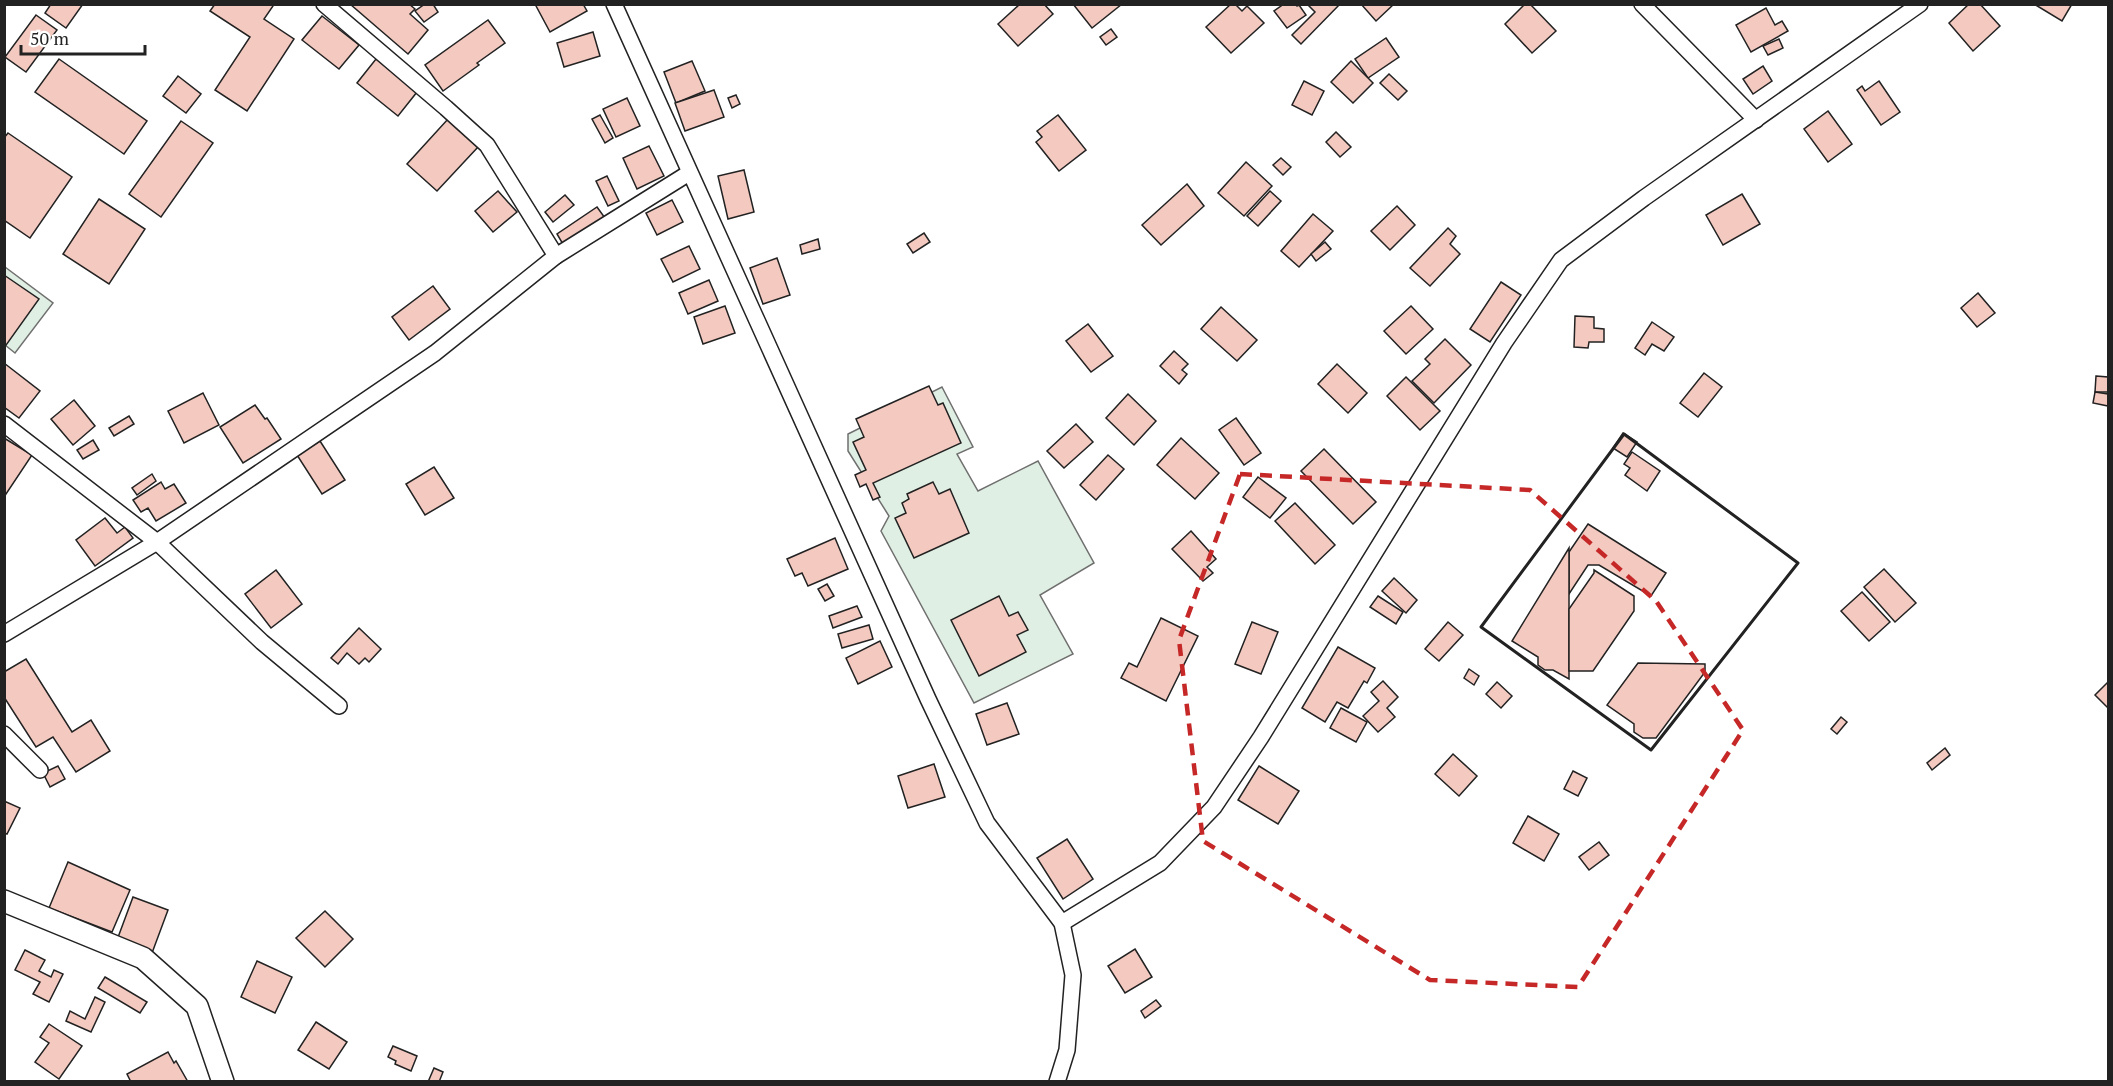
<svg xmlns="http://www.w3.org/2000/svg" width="2113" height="1086" viewBox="0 0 2113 1086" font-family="'PT Serif',serif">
<rect width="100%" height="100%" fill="#fff"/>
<!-- green -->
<g fill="#e0efe3" stroke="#6f6f6f" stroke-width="1.5">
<path d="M5,267l48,36 -38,50 -10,-8z"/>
<path d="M942,387l31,60 -16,7 21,37 60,-30 56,102 -54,32 33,59 -99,49 -93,-172 8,-15 -41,-65v-17z"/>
</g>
<!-- building -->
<g fill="#f3c9c0" stroke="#222" stroke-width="1.5">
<path d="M51,4h32l-17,24 -21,-15z"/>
<path d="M215,4h55l3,2 -9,13 30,20 -47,72 -32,-21 35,-53 -40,-26z"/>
<path d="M350,4h59l6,5 -5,5 18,16 -20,24z"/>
<path d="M425,4h8l5,8 -14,10 -9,-11z"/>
<path d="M535,4h48l4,7 -37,21z"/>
<path d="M1020,4h24l9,10 -35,32 -20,-22z"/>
<path d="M1073,4h49l-30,24z"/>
<path d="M1231,4h4l7,7 5,-5 17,17 -33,30 -25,-26z"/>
<path d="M1284,4h12l1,2 2,-1 7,10 -19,13 -13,-17z"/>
<path d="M1307,4h33l-39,40 -9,-9 23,-23z"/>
<path d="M1361,4h33l-18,17z"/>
<path d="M1525,4h5l26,27 -24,22 -27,-29z"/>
<path d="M1969,4h11l20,22 -27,25 -24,-28z"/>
<path d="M2034,4h38l-10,17z"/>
<path d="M1766,8l9,17 7,-4 6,10 -37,21 -15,-27z"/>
<path d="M36,15l21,15 -31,42 -21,-15z"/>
<path d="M322,16l37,29 -20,24 -37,-29z"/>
<path d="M488,20l17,23 -28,20 2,2 -36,26 -18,-26z"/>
<path d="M1111,29l6,8 -11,8 -6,-8z"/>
<path d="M593,32l7,24 -36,11 -7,-24z"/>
<path d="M1386,38l13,19 -31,21 -13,-19z"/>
<path d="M1779,39l4,9 -15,7 -5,-9z"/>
<path d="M59,59l88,62 -23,33 -89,-62z"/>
<path d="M376,59l41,33 -19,24 -41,-33z"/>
<path d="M692,61l13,30 -29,12 -12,-31z"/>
<path d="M1351,61l22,22 -20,20 -22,-21z"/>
<path d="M1763,66l9,15 -19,13 -10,-15z"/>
<path d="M1389,74l18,17 -9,9 -18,-17z"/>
<path d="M178,76l23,18 -15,19 -23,-17z"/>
<path d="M1304,81l20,10 -12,24 -20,-10z"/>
<path d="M1879,81l21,31 -19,13 -24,-35 5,-4 3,5z"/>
<path d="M714,90l10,27 -39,14 -10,-28z"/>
<path d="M736,95l4,9 -8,4 -4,-10z"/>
<path d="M627,98l13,28 -24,11 -13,-28z"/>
<path d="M1828,111l24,33 -24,18 -24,-33z"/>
<path d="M600,115l13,23 -8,5 -13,-24z"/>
<path d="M1058,115l28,35 -27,21 -23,-29 6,-5 -5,-6z"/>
<path d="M448,119l30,28 -41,44 -30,-27z"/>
<path d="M181,121l32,22 -52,74 -32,-23z"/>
<path d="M1336,132l15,15 -11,10 -14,-15z"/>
<path d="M8,133l64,44 -42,61 -26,-18v-82z"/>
<path d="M649,146l15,30 -27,13 -14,-31z"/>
<path d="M1281,158l10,9 -8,8 -10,-10z"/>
<path d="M1246,162l26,24 -28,30 -26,-23z"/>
<path d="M744,170l10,42 -26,7 -10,-43z"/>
<path d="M607,176l12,25 -11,5 -12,-25z"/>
<path d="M1187,184l17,22 -43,39 -19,-20z"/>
<path d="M498,191l19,21 -24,20 -18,-21z"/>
<path d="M1270,191l11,10 -23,25 -11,-10z"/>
<path d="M1742,194l18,30 -37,21 -17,-30z"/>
<path d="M565,195l9,10 -21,17 -8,-10z"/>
<path d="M99,199l46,30 -36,55 -46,-30z"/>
<path d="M672,200l11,22 -26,13 -11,-22z"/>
<path d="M1397,206l18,19 -25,25 -19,-19z"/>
<path d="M597,207l8,11 -41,28 -7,-12z"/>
<path d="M1313,214l20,17 -34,36 -18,-16z"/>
<path d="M1448,228l8,8 -6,8 10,10 -30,32 -20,-18z"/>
<path d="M924,233l6,9 -17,11 -6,-9z"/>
<path d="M818,239l2,10 -18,5 -2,-9z"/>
<path d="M1325,242l6,7 -15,12 -5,-7z"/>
<path d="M689,246l11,23 -27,13 -12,-23z"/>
<path d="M777,258l13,37 -27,9 -13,-36z"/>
<path d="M4,275l35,24 -35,49z"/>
<path d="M709,280l9,21 -30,13 -9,-21z"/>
<path d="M1501,282l20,13 -31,47 -20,-13z"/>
<path d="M433,286l17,23 -41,31 -17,-23z"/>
<path d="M1978,293l17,20 -18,14 -16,-19z"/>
<path d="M725,306l10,27 -32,11 -9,-27z"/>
<path d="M1411,306l22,23 -27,25 -22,-23z"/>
<path d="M1221,307l36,33 -20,21 -36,-32z"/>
<path d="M1575,316l19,1v11l10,1v13h-15l-1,6 -14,-1z"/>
<path d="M1652,322l22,15 -10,14 -12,-7 -7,11 -10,-7z"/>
<path d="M1088,324l25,32 -22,16 -25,-31z"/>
<path d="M1445,339l26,26 -37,38 -22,-22 18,-17 -5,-5z"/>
<path d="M1174,351l14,13 -6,6 5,4 -8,10 -19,-18z"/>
<path d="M4,363l36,28 -21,27 -15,-11z"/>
<path d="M1337,364l30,29 -19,20 -30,-29z"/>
<path d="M1704,373l18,14 -24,30 -18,-14z"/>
<path d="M2096,376l12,1v15h-13z"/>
<path d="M1406,377l34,34 -20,19 -33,-34z"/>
<path d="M929,386l9,19 5,-2 18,40 -88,40 7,14 -7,3 -7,-16 -6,3 -5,-12 11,-5 -13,-28 11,-5 -8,-18z"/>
<path d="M2095,392l13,2v12l-15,-3z"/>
<path d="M203,393l16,32 -35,18 -16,-32z"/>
<path d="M1128,394l28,27 -22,24 -28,-27z"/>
<path d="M74,400l21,26 -22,19 -22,-26z"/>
<path d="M255,405l10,14 2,-1 14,21 -38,24 -23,-36z"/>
<path d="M129,416l5,8 -20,12 -5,-8z"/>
<path d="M1236,418l25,35 -17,12 -25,-35z"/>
<path d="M1076,424l17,18 -29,26 -17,-17z"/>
<path d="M1623,433l14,9 -10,15 -14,-9z"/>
<path d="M4,438l28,17 -28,42z"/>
<path d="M1181,438l38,35 -24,26 -38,-34z"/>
<path d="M93,440l6,10 -16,9 -6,-9z"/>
<path d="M320,441l25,39 -23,14 -25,-39z"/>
<path d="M1324,449l52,53 -23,22 -52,-53z"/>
<path d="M1632,452l28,19 -13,20 -22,-16 5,-7 -6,-4z"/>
<path d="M1108,455l16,14 -28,31 -16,-15z"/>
<path d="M434,467l20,31 -29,17 -19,-31z"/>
<path d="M152,474l4,7 -19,14 -5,-7z"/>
<path d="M1258,477l28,21 -16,20 -27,-21z"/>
<path d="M161,482l4,7 9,-5 12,19 -30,18 -8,-13 -7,4 -8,-12z"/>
<path d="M933,482l6,12 11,-5 19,44 -55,25 -19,-40 11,-5 -4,-10 7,-4 -2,-5z"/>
<path d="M1295,503l40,42 -20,19 -40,-43z"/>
<path d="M105,518l12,15 8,-6 8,11 -38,28 -19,-26z"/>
<path d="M1588,524l78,49 -15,23 -52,-31h-11l-19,29v-42z"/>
<path d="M1191,531l25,28 -9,8 6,6 -10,8 -31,-32z"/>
<path d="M835,538l13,31 -40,17 -6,-13 -7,3 -8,-17z"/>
<path d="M1569,548v131l-16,-9h-8l-7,-5v-8l-26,-16z"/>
<path d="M1884,569l32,34 -21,19 -31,-35z"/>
<path d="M276,570l26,34 -31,24 -26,-34z"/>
<path d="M1594,570l40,26v15l-41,60h-24v-62l25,-36z"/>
<path d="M1394,578l23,22 -11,13 -24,-22z"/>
<path d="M827,584l7,12 -9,5 -7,-12z"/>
<path d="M1862,592l28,30 -21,19 -28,-30z"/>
<path d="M999,596l10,20 9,-4 10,18 -11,5 9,17 -47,24 -28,-56z"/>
<path d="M1378,596l25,16 -7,12 -26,-17z"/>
<path d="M857,606l5,11 -29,11 -4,-12z"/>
<path d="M1161,618l37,18 -32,65 -45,-23 8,-15 8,4z"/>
<path d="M1252,622l26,10 -17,42 -26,-10z"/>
<path d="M1448,622l15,13 -24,26 -14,-12z"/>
<path d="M869,625l4,14 -31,9 -4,-14z"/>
<path d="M359,628l22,21 -12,13 -4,-4 -6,6 -12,-11 -9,11 -7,-6z"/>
<path d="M880,641l12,26 -34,17 -12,-26z"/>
<path d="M1338,647l37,21 -8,15 -3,-2 -16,27 -11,-6 -12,20 -23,-14z"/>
<path d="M26,659l46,73 19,-12 19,31 -34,21 -23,-35 -17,10 -32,-50v-25z"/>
<path d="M1638,663l67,1v8l-49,66h-13l-9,-6v-8l-27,-19z"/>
<path d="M1469,669l10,7 -5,9 -10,-7z"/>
<path d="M1383,681l15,16 -11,11 8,9 -17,15 -15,-16 16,-15 -8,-9z"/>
<path d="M1497,682l15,14 -11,12 -15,-14z"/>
<path d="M2108,682v26l-13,-13z"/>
<path d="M1007,703l12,31 -32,11 -11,-31z"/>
<path d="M1341,708l26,14 -11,20 -26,-14z"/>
<path d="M1841,717l6,5 -10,12 -6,-5z"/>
<path d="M1945,748l5,7 -18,15 -5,-7z"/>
<path d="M1453,754l24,22 -18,20 -24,-22z"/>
<path d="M934,764l11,33 -37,11 -10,-32z"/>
<path d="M58,766l7,13 -15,8 -7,-14z"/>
<path d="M1259,766l40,25 -21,33 -40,-24z"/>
<path d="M1573,771l14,7 -9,18 -14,-7z"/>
<path d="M4,801l16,7 -13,26 -3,-1z"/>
<path d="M1528,816l31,18 -15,27 -31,-18z"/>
<path d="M1067,839l26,40 -30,20 -26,-41z"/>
<path d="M1599,842l10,13 -20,15 -10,-13z"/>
<path d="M68,862l62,28 -18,42 -63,-24z"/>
<path d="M133,897l35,13 -16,43 -35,-13z"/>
<path d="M325,911l28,28 -28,28 -29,-29z"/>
<path d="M1135,949l17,28 -27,16 -17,-27z"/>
<path d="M25,950l20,10 -6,11 12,6 3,-7 9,4 -14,28 -16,-8 7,-12 -25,-12z"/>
<path d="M257,961l35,16 -17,36 -34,-16z"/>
<path d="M105,977l42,25 -7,11 -42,-25z"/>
<path d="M95,997l10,5 -14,30 -25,-11 4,-10 15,8z"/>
<path d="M1156,1000l5,6 -16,12 -4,-7z"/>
<path d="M316,1022l31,20 -18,27 -31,-19z"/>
<path d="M49,1024l33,22 -23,33 -24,-17 14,-19 -9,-6z"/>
<path d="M393,1046l24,10 -6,15 -16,-7 1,-3 -8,-4z"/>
<path d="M168,1052l6,11 2,-2 12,21h-57l-4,-8z"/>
<path d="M434,1068l9,4 -4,10h-11z"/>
</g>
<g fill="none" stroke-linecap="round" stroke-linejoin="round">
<!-- street casing -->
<g stroke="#222" stroke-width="18">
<g id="street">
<path d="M324,4l122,104 41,37 69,111"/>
<path d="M614,4l314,695 59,124 75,100 11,52 -6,75 -10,32"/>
<path d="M1642,4l114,116"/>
<path d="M4,424l153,118 105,100 77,64"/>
<path d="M4,634l153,-92 278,-189 121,-97 133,-83"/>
<path d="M4,734l36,36"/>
<path d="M1062,923l98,-60 54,-56 47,-70 243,-394 57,-83 83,-62 276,-194"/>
</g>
</g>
<!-- secondary casing -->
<g stroke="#222" stroke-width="24">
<path id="secondary" d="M4,901l139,57 54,48 26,76"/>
</g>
<!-- street -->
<use href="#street" stroke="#fff" stroke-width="15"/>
<!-- secondary -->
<use href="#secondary" stroke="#fff" stroke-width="21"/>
<!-- wall -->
<path stroke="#222" stroke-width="3" d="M1624,434l174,129 -147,187 -170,-123z"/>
</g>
<!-- marked area -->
<path fill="none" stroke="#c62828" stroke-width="4.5" stroke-dasharray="12 8" stroke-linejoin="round" d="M1240,474l290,16 126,111 87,129 -165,257 -148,-7 -227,-139 -24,-201z"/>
<!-- border -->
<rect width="2113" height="1086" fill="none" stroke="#222222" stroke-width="12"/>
<!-- scale -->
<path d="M21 45v9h124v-9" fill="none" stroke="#222222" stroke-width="3"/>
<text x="30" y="45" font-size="18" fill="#222222" stroke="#ffffff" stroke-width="4.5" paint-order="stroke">50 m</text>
</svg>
